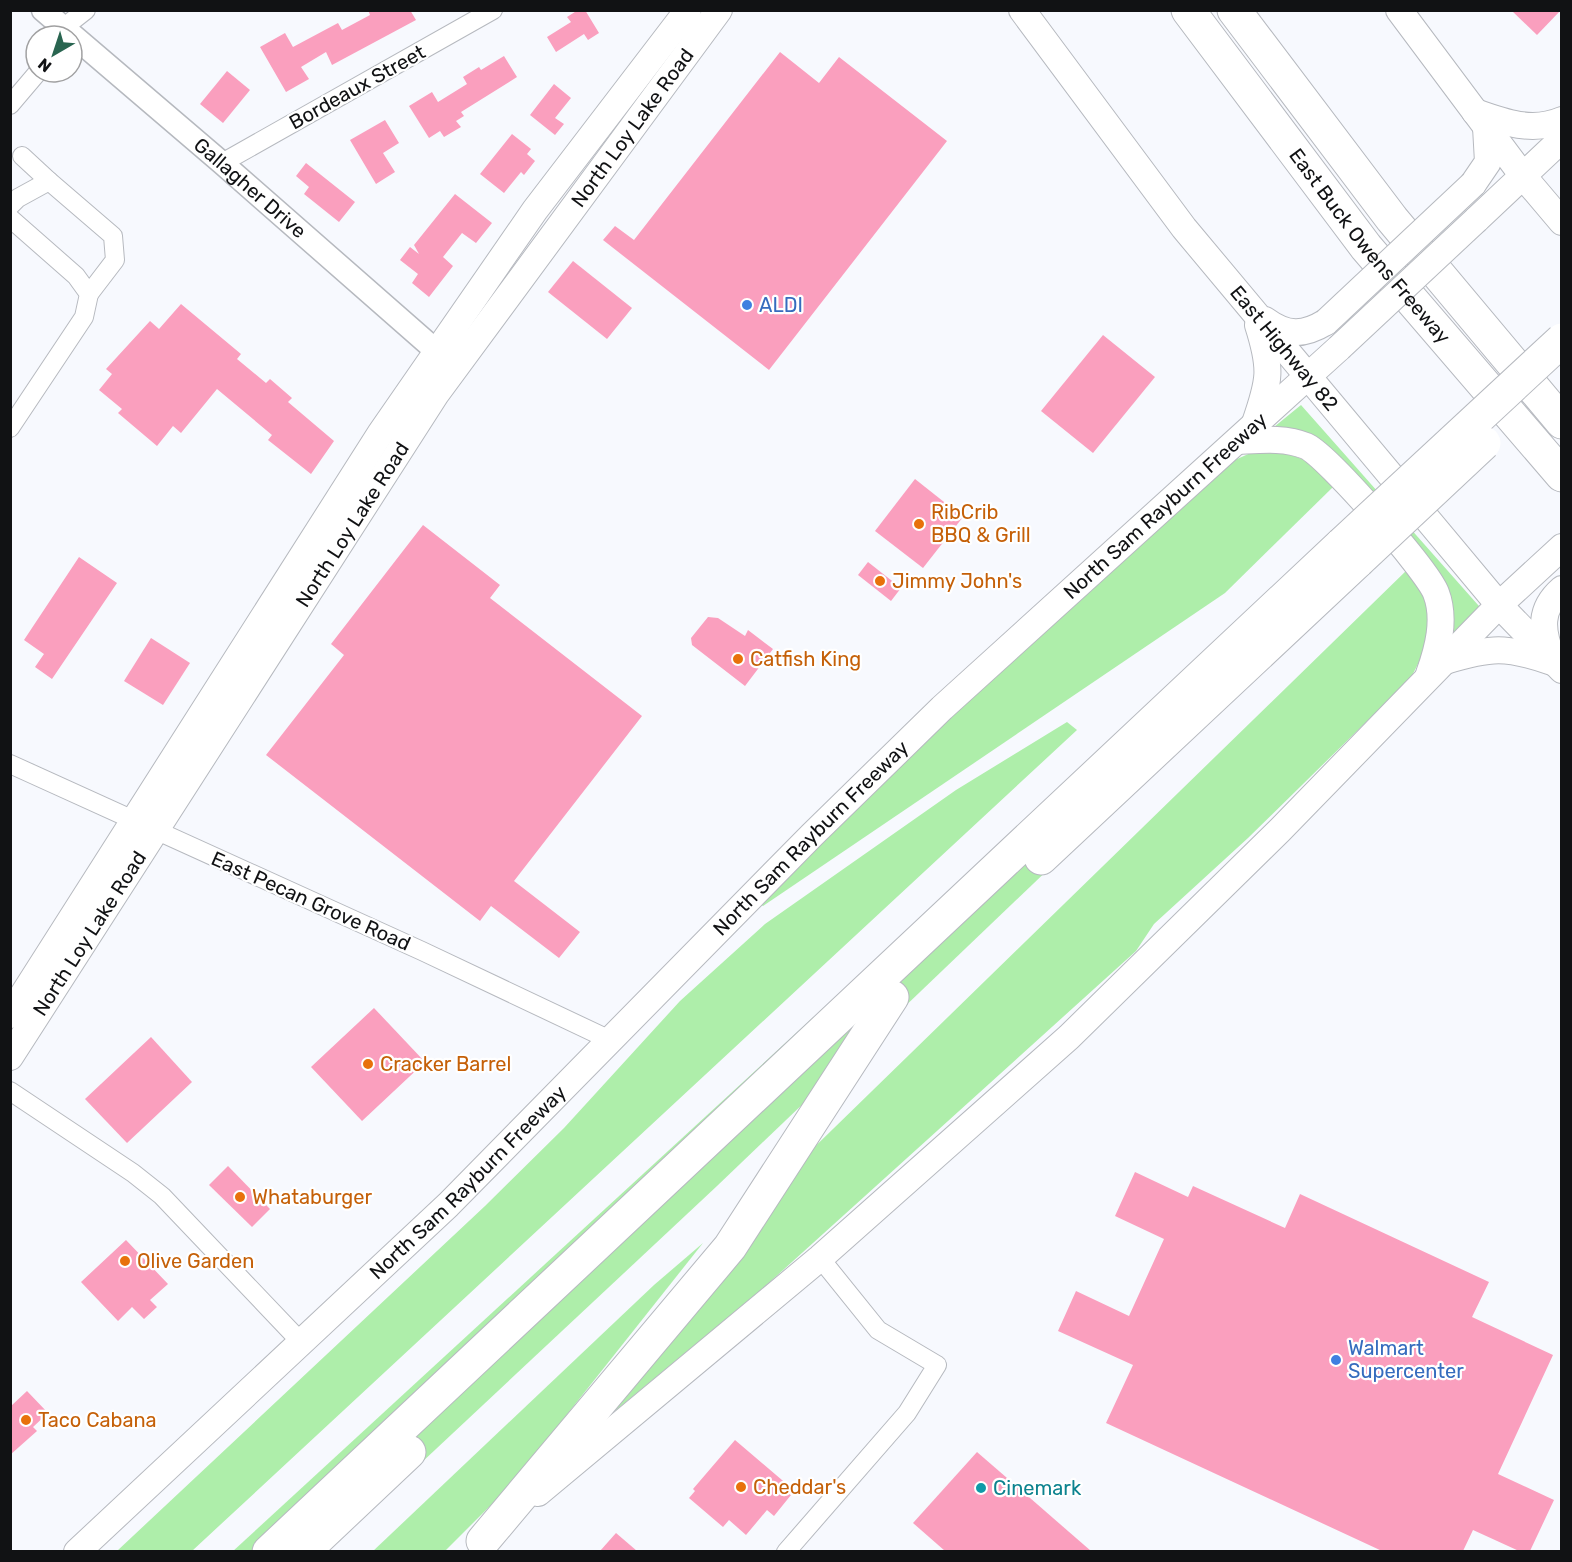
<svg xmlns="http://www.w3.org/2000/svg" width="1572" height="1562" viewBox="0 0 1572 1562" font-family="Rubik,sans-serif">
<rect width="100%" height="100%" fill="#f7f9fe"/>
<!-- green -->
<g fill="#aeeeaa">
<path d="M1301,405l185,209 -38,37 -1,-22 -105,-155 -74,-42z"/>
<path d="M1255,451c36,2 55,4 78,36l-108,106 -462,313 -4,-3 49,-51 209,-198 209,-190z"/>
<path d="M1372,560l-655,626 -390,365 -95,1 673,-619z"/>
<path d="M1409,568c4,7 12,16 15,24 11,29 1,63 -14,87l-162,159 -94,86 -18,27 -375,339 -193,160 227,-284z"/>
<path d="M1067,722l10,8 -885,821h-75l368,-345 79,-78 116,-127 85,-77 191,-134z"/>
<path d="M703,1243l-192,242 -66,66 -73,1 282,-267z"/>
</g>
<!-- building -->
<g fill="#fa9fbe">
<path d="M368,10h42l6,10 -84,45 -6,-13 -25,15 8,12 -23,13 -26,-45 25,-14 8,14 45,-24 4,7 28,-15z"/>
<path d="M578,10h7l14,23 -11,7 -4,-6 -28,18 -9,-15 24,-15 -4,-5z"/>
<path d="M1511,10h50l-24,25z"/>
<path d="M780,52l39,31 20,-26 108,84 -178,229 -166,-130 12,-14 19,14z"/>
<path d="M504,56l13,21 -56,35 3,4 -8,5 5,6 -17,10 -4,-6 -11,7 -20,-32 23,-14 6,10 29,-18 -4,-7 16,-10 2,3z"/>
<path d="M227,71l23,19 -27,33 -23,-19z"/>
<path d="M554,84l17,14 -16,20 9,6 -9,11 -25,-20z"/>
<path d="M385,120l14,23 -16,10 12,19 -19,12 -26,-44z"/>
<path d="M512,134l19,15 -4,5 8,7 -11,14 -3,-3 -17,21 -24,-19z"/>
<path d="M306,163l49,39 -16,20 -35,-28 5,-7 -13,-11z"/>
<path d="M455,194l37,29 -16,20 -14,-10 -19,24 10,9 -24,31 -17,-14 6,-9 -18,-14 10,-13 9,7 -5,-9z"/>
<path d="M573,261l59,47 -25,31 -59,-47z"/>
<path d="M181,304l60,50 -4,5 29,24 4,-4 22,19 -4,4 46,39 -23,33 -43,-34 4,-5 -55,-46 -36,44 -8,-7 -16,20 -39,-33 4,-4 -23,-19 13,-16 -6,-5 44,-48 9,8z"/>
<path d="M1103,335l52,42 -62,76 -52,-42z"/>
<path d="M915,479l48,38 -40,51 -48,-37z"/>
<path d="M423,525l77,60 -10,13 152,118 -128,165 66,51 -21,26 -68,-52 -11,15 -214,-166 78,-100 -13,-11z"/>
<path d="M79,557l38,26 -65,96 -17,-12 9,-13 -20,-14z"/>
<path d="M868,562l33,26 -10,13 -33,-26z"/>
<path d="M708,617l10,1 27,18 3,-6 25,19 -28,37 -53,-41 -1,-7z"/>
<path d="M151,638l39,25 -27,42 -39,-24z"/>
<path d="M374,1008l51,54 -63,59 -51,-54z"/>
<path d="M151,1037l41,45 -65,61 -42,-44z"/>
<path d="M228,1166l42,43 -18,18 -43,-42z"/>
<path d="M1135,1172l53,25 5,-11 92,42 15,-34 189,88 -17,35 81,38 -55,119 56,26 -24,51h-11l-46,-21 -10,21h-81l-276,-128 27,-58 -75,-34 18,-40 53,25 35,-77 -49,-23z"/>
<path d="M126,1240l42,44 -18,16 7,7 -13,12 -12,-12 -14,14 -37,-39z"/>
<path d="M27,1391l21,22 -15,14 4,4 -27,24v-48z"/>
<path d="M735,1440l54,46 -4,4 6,5 -17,21 -7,-6 -21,25 -17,-15 -6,7 -34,-29 6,-7 -2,-2z"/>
<path d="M977,1452l114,99h-146l-32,-28z"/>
<path d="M616,1533l21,18h-37z"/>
</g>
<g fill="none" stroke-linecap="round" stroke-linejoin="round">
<!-- minor casing -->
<g stroke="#b6b9bf" stroke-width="20">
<g id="minor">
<path d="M60,36l3,-8 23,-18"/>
<path d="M10,105l28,-33"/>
<path d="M22,156l27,25"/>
<path d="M222,163l271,-153"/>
<path d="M10,206l8,-8 31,-17 64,55 2,24 -26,34"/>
<path d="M10,218l66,58 13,18 -5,23 -74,111"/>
<path d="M10,764l412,187 188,89"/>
<path d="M10,1091l123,82 29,23 138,145"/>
<path d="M786,1552l121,-139 30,-48 -59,-35 -58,-72"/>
</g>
</g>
<!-- tertiary casing -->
<g stroke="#b6b9bf" stroke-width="25">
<g id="tertiary">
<path id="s1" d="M43,10l179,153 228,200"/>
</g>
</g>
<!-- secondary casing -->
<g stroke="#b6b9bf" stroke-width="28">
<g id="secondary">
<path id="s2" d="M1022,10l162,218 315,377 63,65"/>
<path d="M1399,10l124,166 39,46"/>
<path d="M1475,112c28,10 57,21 87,8"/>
<path d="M1473,184l15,-22 -2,-35"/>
<path d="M1476,220l86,-81"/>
<path d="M1265,320c22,16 38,16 61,2"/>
<path d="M1255,423c15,-43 17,-54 3,-98"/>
<path d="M1238,441c21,-1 47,-4 68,5 21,9 121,124 130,147 10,26 2,56 -7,81"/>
<path d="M1552,657c-11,-27 -13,-48 10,-68"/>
<path d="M1445,661c46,-14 61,-15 107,1"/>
<path d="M10,1015l370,-581 155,-224 153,-200"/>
<path id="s3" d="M10,1057l426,-663 283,-384"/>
<path d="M538,1493l282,-235 249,-221 211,-207 219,-225 63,-58"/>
<path id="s4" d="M77,1552l371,-347 364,-370 130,-127 397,-360"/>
</g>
</g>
<!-- motorway casing -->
<g stroke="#b6b9bf" stroke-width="35">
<g id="motorway">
<path id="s5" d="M1188,10l178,237 196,228"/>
<path d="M1234,10l158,209 170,203"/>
<path d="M1041,858l317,-297"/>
<path d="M483,1541l247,-294 162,-250"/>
<path d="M269,1552l1073,-1008"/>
<path d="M303,1552l106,-100"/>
</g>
</g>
<!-- minor -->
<use href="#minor" stroke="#fff" stroke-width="18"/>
<!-- tertiary -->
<use href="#tertiary" stroke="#fff" stroke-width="22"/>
<!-- secondary -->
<use href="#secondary" stroke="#fff" stroke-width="26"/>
<!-- motorway -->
<use href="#motorway" stroke="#fff" stroke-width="33"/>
<!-- secondary-bridge casing -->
<g stroke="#b6b9bf" stroke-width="28" stroke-linecap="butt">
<g id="secondary-bridge">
<path d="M1326,322l147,-138"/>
<path d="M1339,348l137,-128"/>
</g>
</g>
<!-- motorway-bridge casing -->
<g stroke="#b6b9bf" stroke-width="35" stroke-linecap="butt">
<g id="motorway-bridge">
<path d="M1342,544l220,-204"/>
<path d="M1358,561l126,-118"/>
</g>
</g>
<!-- secondary-bridge -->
<use href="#secondary-bridge" stroke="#fff" stroke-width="26"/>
<!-- motorway-bridge -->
<use href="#motorway-bridge" stroke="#fff" stroke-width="33"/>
</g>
<!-- markers -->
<g fill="#3f7fe0" stroke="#fff" stroke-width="2">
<circle cx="747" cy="305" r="6"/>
<circle cx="1336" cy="1360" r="6"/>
</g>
<g fill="#e8710a" stroke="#fff" stroke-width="2">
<circle cx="919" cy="524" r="6"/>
<circle cx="880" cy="581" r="6"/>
<circle cx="738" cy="659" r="6"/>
<circle cx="368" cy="1064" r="6"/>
<circle cx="240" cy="1197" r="6"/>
<circle cx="125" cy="1261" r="6"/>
<circle cx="26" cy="1420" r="6"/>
<circle cx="741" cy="1487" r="6"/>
</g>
<circle fill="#0f9aa8" stroke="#fff" stroke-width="2" cx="981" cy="1488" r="6"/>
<g text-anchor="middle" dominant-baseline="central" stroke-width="4.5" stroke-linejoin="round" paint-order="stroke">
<!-- street labels -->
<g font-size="20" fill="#111214" stroke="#fff">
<text transform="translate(357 87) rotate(-29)">Bordeaux Street</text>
<text stroke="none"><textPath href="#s3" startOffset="1119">North Loy Lake Road</textPath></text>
<text stroke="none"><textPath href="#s1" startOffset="273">Gallagher Drive</textPath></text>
<text stroke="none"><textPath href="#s5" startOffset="298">East Buck Owens Freeway</textPath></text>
<text stroke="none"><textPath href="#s2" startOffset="428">East Highway 82</textPath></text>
<text stroke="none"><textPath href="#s4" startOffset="1510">North Sam Rayburn Freeway</textPath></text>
<text stroke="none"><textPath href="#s3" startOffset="633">North Loy Lake Road</textPath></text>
<text stroke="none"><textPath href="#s4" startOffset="1024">North Sam Rayburn Freeway</textPath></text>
<text transform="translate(311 901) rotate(24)">East Pecan Grove Road</text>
<text stroke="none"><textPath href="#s3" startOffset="147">North Loy Lake Road</textPath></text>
<text stroke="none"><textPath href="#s4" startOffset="538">North Sam Rayburn Freeway</textPath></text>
</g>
<!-- shop labels -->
<g font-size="20" fill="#366cbe" stroke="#fff" text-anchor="start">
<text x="759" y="305">ALDI</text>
<text x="1348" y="1348">Walmart<tspan x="1348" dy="23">Supercenter</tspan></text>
</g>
<!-- food labels -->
<g font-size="20" fill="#c56008" stroke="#fff" text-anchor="start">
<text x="931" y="512">RibCrib<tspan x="931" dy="23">BBQ &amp; Grill</tspan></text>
<text x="892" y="581">Jimmy John's</text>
<text x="750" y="659">Catfish King</text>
<text x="380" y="1064">Cracker Barrel</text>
<text x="252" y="1197">Whataburger</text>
<text x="137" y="1261">Olive Garden</text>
<text x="38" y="1420">Taco Cabana</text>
<text x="753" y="1487">Cheddar's</text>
</g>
<!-- culture labels -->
<g font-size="20" fill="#0d838f" stroke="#fff" text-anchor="start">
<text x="993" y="1488">Cinemark</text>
</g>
</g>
<!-- border -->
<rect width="1572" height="1562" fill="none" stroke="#111214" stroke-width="24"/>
<!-- north arrow -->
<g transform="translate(54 54) rotate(219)"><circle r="28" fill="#ffffff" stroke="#a0a0a1" stroke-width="1.5"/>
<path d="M0-4.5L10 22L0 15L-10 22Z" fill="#296550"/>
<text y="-9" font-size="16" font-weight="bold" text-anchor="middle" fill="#111214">N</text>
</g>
</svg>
